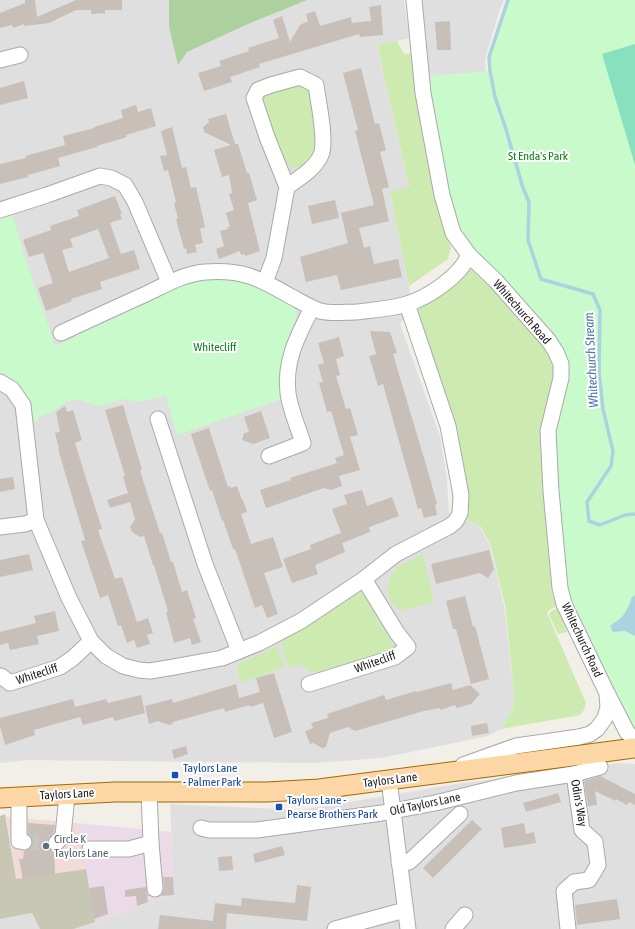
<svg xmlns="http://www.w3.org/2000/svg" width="635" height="929" viewBox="0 0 635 929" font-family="'Asap Condensed',sans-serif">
<rect width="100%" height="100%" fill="#f2efe9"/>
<!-- residential -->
<g fill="#e0dfdf">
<path d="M0,0h404l5,38 -32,8 32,142 -19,5 20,98 2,15 -12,18 40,112 7,44 2,33 18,6 13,8 10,19 6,24 8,35 10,89 -1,15 -12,20 -13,7 -107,22 -66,5 -288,-3 -27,3z"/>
<path d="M422,0h82l-4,8 -15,51 1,16 -57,5z"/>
<path d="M617,763l18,1v165h-561l100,-34 -4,-91 132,6 154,-26z"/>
<path d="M32,913l8,16h-40v-10z"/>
</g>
<!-- commercial -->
<path fill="#f2dad9" d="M6,817l71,6 9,46 -70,10z"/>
<!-- industrial -->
<path fill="#ebdbe8" d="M77,823l94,9 3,63 -79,27z"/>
<!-- construction -->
<path fill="#c7c7b4" d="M5,814l11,65 70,-10 9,53 -21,7h-34l-8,-16 -32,6v-103z"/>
<!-- grass -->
<g fill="#cdebb0">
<path d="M397,41l7,13 8,-1 30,169 9,26 -3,11 -39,27 -19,-94 19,-5 -32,-142z"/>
<path d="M300,82l12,7 6,54 -3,11 -10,13 -13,1 -7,-6 -25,-61v-6z"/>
<path d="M470,265l9,5 67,77 10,25 -14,75v23l10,124 15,38 -9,2 -9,-19 1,-3 7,-4v-2l-8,4 -2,3 39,90 -2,7 -4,5 -79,14 12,-20 1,-16 -9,-88 -14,-59 -10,-19 -14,-8 -2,-45 -13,-51 -38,-114z"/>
<path d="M423,554l11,48 -35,9 -9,-11 -2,-10 3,-15 6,-8z"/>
<path d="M357,592l5,2 4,5 27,45 1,4 -2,4 -69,20 -12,1 -10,-9 -12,4 -9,-29z"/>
<path d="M277,646l7,21 -43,16 -5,-18z"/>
</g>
<!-- forest -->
<path fill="#add19e" d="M169,0h138l-59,24 -61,28 -9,13 -9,-38z"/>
<!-- park -->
<g fill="#c8facc">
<path d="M508,0h127v730l-22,-38 -27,-54 -22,-53 -10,-154 12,-67 -101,-121 -15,-35 -21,-118 -1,-14 62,-5 -1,-14z"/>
<path d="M12,214l19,62 24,70 20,-9v-2l112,-52 12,-3 27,-2 25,4 38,22 7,6 1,7 -4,13 -11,69 -105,36 -11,-39 -28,6 -15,-3 -23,7 -9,-2 -12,-5 -13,3 -14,10 -14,5v4h-6c-5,-26 -7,-35 -32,-47v-157z"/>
</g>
<!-- pitch -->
<path fill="#88e0be" d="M635,44v121l-33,-111z"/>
<!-- water -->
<path fill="#aad3df" d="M635,595v41l-10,-5 -12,1 -3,-6c15,-10 16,-13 22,-29z"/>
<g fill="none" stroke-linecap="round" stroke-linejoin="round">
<!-- stream -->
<path stroke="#aad3df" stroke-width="3.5" d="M508,0l-19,57 1,14 5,26 10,29 18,62 6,14 -1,38 13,39 52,15 7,16 -1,62 4,37 10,42 -2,15 -24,36 2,19 11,4 25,-10 10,-1"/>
</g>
<!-- building -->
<g fill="#c7bfb8" fill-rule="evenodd">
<path d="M25,0h10l2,17 39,-17h46v10h-17v3l-14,1v-4h-15l-27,13 -25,3v-2l-11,4 -1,-3 -12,3v-15l25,-10z"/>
<path d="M381,5l2,30 -23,2 -1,-3 -100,30 1,3 -30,10 2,5 -28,9 -6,-18 23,-7 -2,-5 30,-10 -1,-3 31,-10 -6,-18 9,-4 8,26 10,-17 8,-4 -2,-7 9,-3 5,15 31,-9 1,6 19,-2 -2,-14z"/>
<path d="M450,21l1,29h-14l-2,-28z"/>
<path d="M361,68l14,56 4,-1 7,27 -6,2 9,35 -7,2 7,32 -30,7 5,20 6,-2 4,18 24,-5 4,18 -61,13 -4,-15 -31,7 -6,-25 48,-14 -7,-30 33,-8 -19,-74 3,-1 -15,-57z"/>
<path d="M24,81l4,17 -28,7v-17z"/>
<path d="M136,105l2,7 13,-4 5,18 -30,9 1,2 -30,9v1l-39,11 2,8 -32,9v2l-28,7v-20l26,-6 -1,-2 40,-11 -2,-9 31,-8v-1l29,-9 -2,-8z"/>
<path d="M226,114l9,30h3l9,29h2l8,27 -9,3 12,48 -15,5v-2l-4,1 -1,-4 -21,8 -3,-10 8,-3 -4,-15 8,-2 -1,-2h3l-4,-14 8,-3 -5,-16 3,-1 -3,-18 -7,2 -8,-27 17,-5 -27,-13 -1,-5 6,-5 -1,-3z"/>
<path d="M172,127l10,41 4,-1 5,21 5,-1 9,40 -5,2 3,14 -8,2 2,7 -10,2 -1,-6 -2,1 -8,-30h2l-4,-16 2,-1 -8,-32 -4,1 -4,-15 7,-1 -6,-24z"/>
<path d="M115,196l7,18h-2l2,5 -12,4 11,31 13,-4 6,19 -40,13 2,7 -31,10 1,2 -26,10 -8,-23 15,-5 -10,-30 -14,4 -6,-17 28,-10 -1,-4 29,-10 -2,-6zM98,229l11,29 -40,14 -7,-22 11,-3 -3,-8z"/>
<path d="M335,200l4,18 -27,6 -4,-18z"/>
<path d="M370,331l20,1 7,21 -4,1 36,121 8,29 -2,1 2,10 -13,3 -3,-10 -3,1 -35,-125 -5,2 -9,-30 7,-2z"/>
<path d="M339,337l5,19 -8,3 4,16 -4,1 10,33 4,-1 8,27 -8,2 10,33 -21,6 3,10 -11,4 -7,-2 -58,20 -6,-18 31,-10 -1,-2 47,-15 -2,-5 9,-3 -13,-44 -4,1 -8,-29 4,-1 -5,-17 6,-2 -6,-20z"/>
<path d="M123,405l19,65 -2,1 20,62h2l9,29h2l9,30 5,-2 9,28 -3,1 8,23 -9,3 -2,-7 -16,5 -8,-31 2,-1 -14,-46h-1l-9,-29 -4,1 -8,-5 -2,-5 5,-8 -5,-17 -20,6 -3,-8 21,-7 -5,-16 2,-1 -20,-66z"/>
<path d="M65,406l2,6 6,-2 9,30 -7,3 27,86 -4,1 17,49 7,-2 15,45 11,-4 5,15 -6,2 3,9 -13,4 -3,-8 -7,3 -6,-18 -3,1 -10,-31 -8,3 -19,-57 4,-1 -27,-91h1l-4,-16 5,-1 -4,-20z"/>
<path d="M261,411l9,27 -17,6 -11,-4 2,-7 5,-1 -5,-15z"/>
<path d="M209,428l19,59 2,-1 1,2 6,-2 5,14h1l4,12 -6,2 10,30 22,-7 10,30 -19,6 14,41 -11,4 -5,-13 -7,3 -20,-59h-2l-10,-29 -1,1 -10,-31 -2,1 -19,-57z"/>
<path d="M13,477l2,12 -15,3v-13z"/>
<path d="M362,490l5,16 25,-9 7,19 -30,11 1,5 -28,11 3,9 -30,13 3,9 -26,9 -9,-24 28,-10 -1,-4 31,-12 -9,-24 15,-5 -3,-9z"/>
<path d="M489,550l5,19 -6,9 -8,-5 -44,11 -5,-20z"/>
<path d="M29,554l4,16 -33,7v-17z"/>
<path d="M465,596l8,31 2,-1 14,53 -18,5 -15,-55h-3l-7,-28z"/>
<path d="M55,611l4,20 -22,5 2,8 -29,6 -2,-7 -8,2v-13l36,-9 -2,-7z"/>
<path d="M274,673l18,59 -18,6 -11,-35 -13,4 -1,-2 -24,7 -1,-4 -51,14 -1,2 -3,1 -11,-4 -9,3 -4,-18 27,-7 1,4 63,-19 3,14 21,-6 -4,-14z"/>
<path d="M451,683l2,7 17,-5 10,9 -9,10 -14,4 -2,-3 -15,5v-2l-16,3 -69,20 -7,-4 -18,6 -4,14 -4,1 -9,-5 -3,1 -5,-13 8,-3 -2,-5 17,-5 -1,-4 57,-19 2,5 30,-9 1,1z"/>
<path d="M141,695l4,18 -31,8 -1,-4 -30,8 -3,-8 -46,13 1,5 -30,10 -5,-19v-8l73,-19 2,8 31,-8 2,4z"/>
<path d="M487,723l2,10 -17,3 -1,-10z"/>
<path d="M186,746l2,8 -14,5 -2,-9z"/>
<path d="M600,776l35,18v11l-6,-3 -2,3 -11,-6v2l-21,-10 2,14 -9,1 -4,-25z"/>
<path d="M558,793l3,9 -35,10 -3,-9z"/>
<path d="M472,820l10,9 -49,49 -10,-10z"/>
<path d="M28,823l27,2 -1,7 -7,9v5l2,3 5,3 1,22 -32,5 -4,-20h4l1,-8 6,-3 3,-5 -1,-4 -4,-5z"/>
<path d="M524,823l2,11 8,-2 2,11 -32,5 -3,-20z"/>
<path d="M282,846l3,9 -30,8 -2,-9z"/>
<path d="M232,856l1,14 -14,1 -1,-14z"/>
<path d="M163,877h10l1,18 -13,1 3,-7z"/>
<path d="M297,885l14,2 -4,34 -80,-8 -1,16h-68l2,-14 53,6 2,-18 26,3 1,-8 53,5z"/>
<path d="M104,886l4,28 -14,5 -5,-31z"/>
<path d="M146,887l1,7 3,2h-3l1,6 -11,4 -1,-10 -11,1v-7z"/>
<path d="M617,899l3,20 -43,6 -2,-20z"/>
</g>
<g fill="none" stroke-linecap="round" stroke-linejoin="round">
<!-- minor-tunnel -->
<path stroke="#c8c6c1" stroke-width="15" stroke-dasharray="15 8" stroke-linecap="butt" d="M24,842l32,1"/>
<!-- minor casing -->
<g stroke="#a9a9a9" stroke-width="17">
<g id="minor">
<path d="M414,0l9,93 19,102 11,38 16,22 27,26 53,60 7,11 5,12v14l-13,53 3,60 9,97 4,16 43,89 20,39 8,8"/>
<path d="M0,60l20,-5"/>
<path d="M0,210l47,-15 53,-19 11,2 14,7 10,17 34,80"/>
<path d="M265,282l9,-24 13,-71 -20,-50 -13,-39 4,-8 13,-5 29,-8 16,8c2,16 11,56 5,70 -6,14 -22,23 -34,32"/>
<path d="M61,333c28,-13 56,-26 85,-39 19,-9 37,-20 59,-22 37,-3 54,6 85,24 10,5 19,11 30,15 11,3 25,1 36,1 17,-2 35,-3 51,-8 22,-7 53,-28 62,-49"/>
<path d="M0,382l12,7 11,16 13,115 33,78 22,43 15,15 17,10 16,4 11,1 24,-4 48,-9 37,-15 42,-22 63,-42 32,-25 54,-28 6,-5 4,-8 1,-17 -2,-12 -11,-58 -41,-122"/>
<path d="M158,419l47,145 34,87"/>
<path d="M269,456l34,-13c-5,-16 -13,-34 -15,-50 -4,-32 10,-58 24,-85"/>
<path d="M0,527l25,-3 11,-4"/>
<path d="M1,676l9,7 50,-16 13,-9 18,-17"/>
<path d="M309,684l86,-27 13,-10 -11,-14 -33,-54"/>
<path d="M463,765l53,-19 63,-9 11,-3 7,-5 8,-11 3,-11 -1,-13"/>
<path d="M389,780l19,149"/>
<path d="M149,791l2,52 4,46"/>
<path d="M19,797v44l5,1"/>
<path d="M201,828l8,2h48l125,-17 53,-10 81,-20 58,-9 26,-7"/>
<path d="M56,843l7,-7 4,-41"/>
<path d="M90,849h39l22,-6"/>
<path d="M399,863l10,-1 51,-48"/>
<path d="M335,929l70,-19"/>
<path d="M453,929l12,-14"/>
<path d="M568,929l-4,-38 10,-9 15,-2 9,-15 -3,-23 -13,-12 -8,-56"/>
</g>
</g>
<!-- major casing -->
<g stroke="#a06b00" stroke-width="21">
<path id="major" d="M0,798l115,-6h152l52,-3 316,-41"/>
</g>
<!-- minor -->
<use href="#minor" stroke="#fff" stroke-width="15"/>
<!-- major -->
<use href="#major" stroke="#fcd6a4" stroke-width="19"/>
</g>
<!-- markers -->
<g fill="#1a4fb4" stroke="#fff" stroke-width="1.5">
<rect x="171" y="771" width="8" height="8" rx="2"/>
<rect x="275" y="803" width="8" height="8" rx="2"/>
</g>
<circle fill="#5c6f8a" stroke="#fff" stroke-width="1.5" cx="46" cy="846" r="4"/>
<g text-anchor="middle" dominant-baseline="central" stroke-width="4" stroke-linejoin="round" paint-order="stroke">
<!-- park labels -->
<g font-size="12" fill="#0c8416" stroke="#fff">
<text x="538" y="156">St Enda's Park</text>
<text x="215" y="347">Whitecliff</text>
</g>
<!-- street labels -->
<g font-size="12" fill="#222" stroke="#fff">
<text transform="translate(522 312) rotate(49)">Whitechurch Road</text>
<text transform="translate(582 640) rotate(65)">Whitechurch Road</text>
<text transform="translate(375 662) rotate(-20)">Whitecliff</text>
<text transform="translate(37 674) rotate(-18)">Whitecliff</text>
<text transform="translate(390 780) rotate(-7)">Taylors Lane</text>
<text transform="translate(67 794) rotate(-3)">Taylors Lane</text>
<text transform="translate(579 803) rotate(80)">Odin's Way</text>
<text transform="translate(425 804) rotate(-12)">Old Taylors Lane</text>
</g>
<!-- transit labels -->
<g font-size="12" fill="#164399" stroke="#fff" text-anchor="start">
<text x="183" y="768">Taylors Lane<tspan x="183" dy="14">- Palmer Park</tspan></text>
<text x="287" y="800">Taylors Lane -<tspan x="287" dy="14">Pearse Brothers Park</tspan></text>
</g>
<!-- service labels -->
<g font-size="12" fill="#4e5e75" stroke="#fff" text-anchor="start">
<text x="54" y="839">Circle K<tspan x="54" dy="14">Taylors Lane</tspan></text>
</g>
<!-- water labels -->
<g font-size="13" font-style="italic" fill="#4a7aab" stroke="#fff">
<text transform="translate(591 360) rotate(-93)">Whitechurch Stream</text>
</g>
</g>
</svg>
